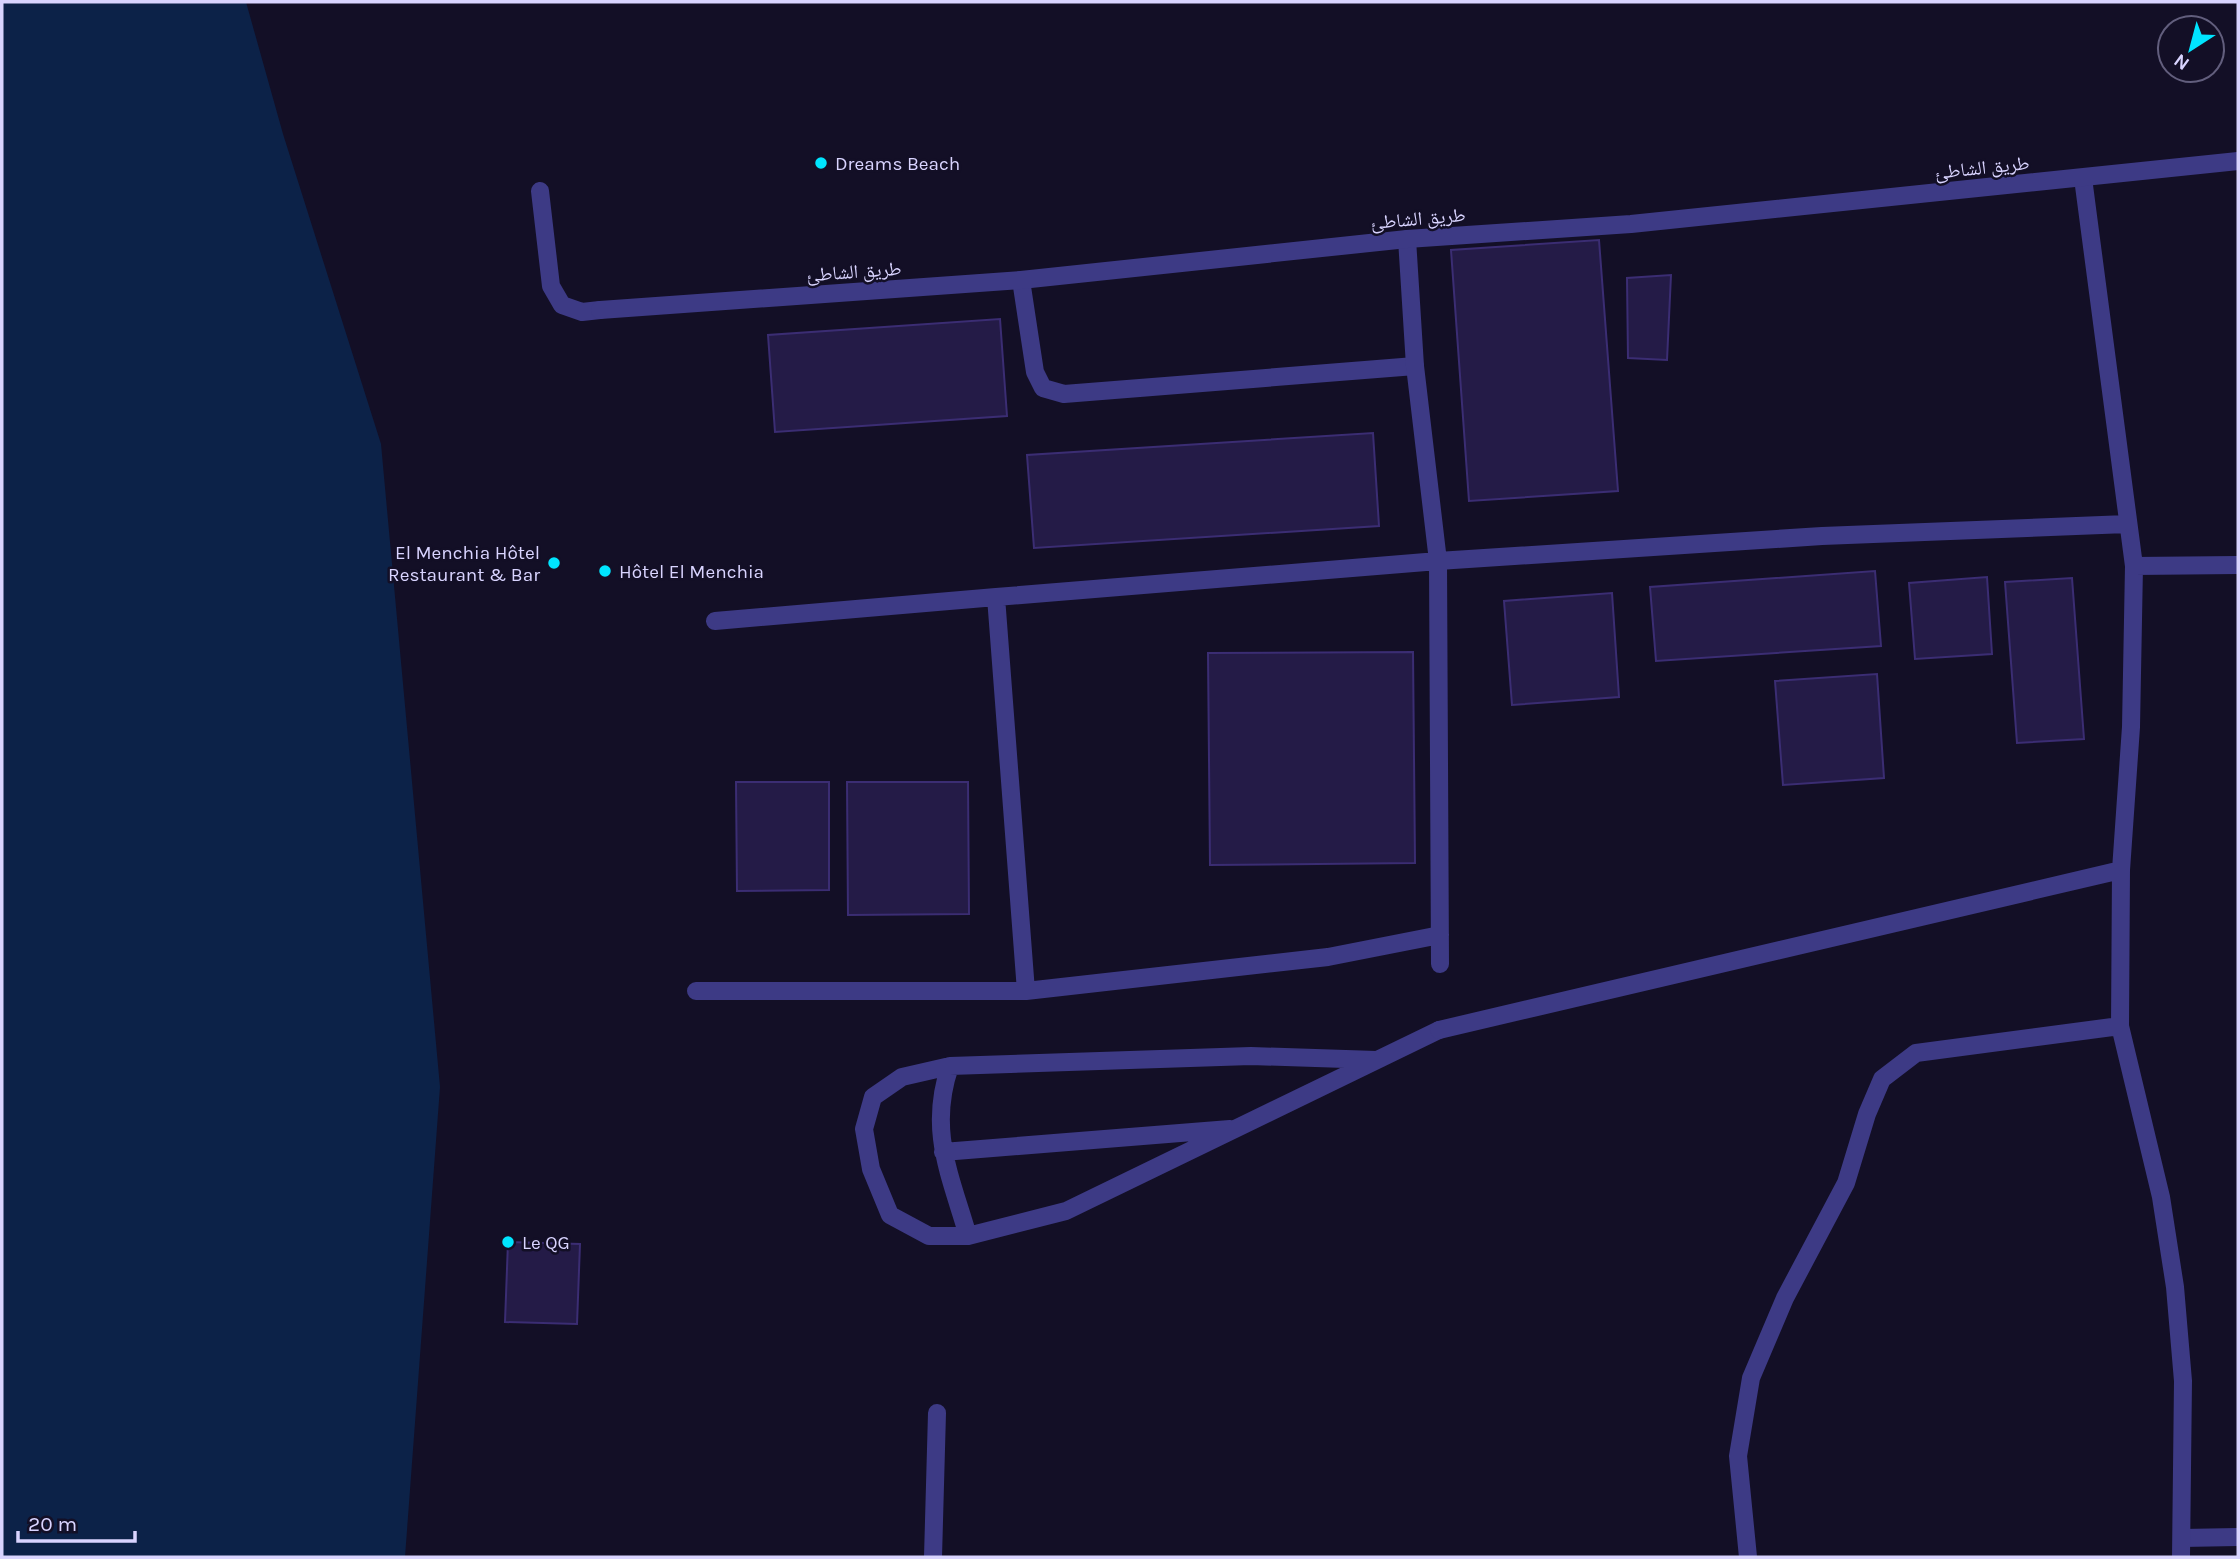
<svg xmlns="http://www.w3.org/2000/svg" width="2240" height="1559" font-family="Karla,'Noto Naskh Arabic',sans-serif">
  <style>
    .water { fill: #0c2248 }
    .building { fill: #241b47; stroke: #3b2d73; stroke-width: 2 }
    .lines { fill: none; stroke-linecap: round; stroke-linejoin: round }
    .service { stroke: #3d3a85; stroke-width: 18 }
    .minor { stroke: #3d3a85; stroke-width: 18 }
    .tertiary { stroke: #3d3a85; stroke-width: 18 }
    .poi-dot { fill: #00e5ff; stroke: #130f26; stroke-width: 2.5 }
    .labels { text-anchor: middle; stroke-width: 5; stroke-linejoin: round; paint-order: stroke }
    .poi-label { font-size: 19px; fill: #d9d4ff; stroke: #130f26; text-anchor: start }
    .street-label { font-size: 19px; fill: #d9d4ff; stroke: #130f26 }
  </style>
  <rect width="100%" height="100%" fill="#130f26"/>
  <path class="water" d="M2,2H246L283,134L381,444L440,1087L405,1557H2Z"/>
  <path class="building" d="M1599,240L1618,491L1469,501L1451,250Z
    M1671,275L1667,360L1628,358L1627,278Z
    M1000,319L1007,416L775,432L768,335Z
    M1373,433L1379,526L1034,548L1027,455Z
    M1875,571L1881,646L1656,661L1650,587Z
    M1987,577L1992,654L1915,659L1909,583Z
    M2072,578L2084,739L2017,743L2005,582Z
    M1612,593L1619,697L1512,705L1504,601Z
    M1413,652L1415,863L1210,865L1208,653Z
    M1877,674L1884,778L1783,785L1775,681Z
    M736,782H829V890L737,891Z
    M847,782H968L969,914L848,915Z
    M508,1242L580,1244L577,1324L505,1322Z"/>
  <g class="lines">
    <path class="service" d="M540,191L551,286L562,305L582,312L600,310
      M1021,280L1035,372L1043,388L1064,394L1415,366
      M950,1066L902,1077L873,1097L864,1129L871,1169L890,1215L929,1236H968L1066,1211L1439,1030
      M943,1152L1230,1129
      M968,1236C950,1174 928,1130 950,1066L1251,1056L1376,1060
      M2182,1538L2238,1537"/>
    <path class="minor" d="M2083,178L2134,566L2131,727L2121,870L2120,1026L2161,1197L2175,1287L2183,1381L2181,1557
      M1407,239L1415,366L1438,561L1440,964
      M2134,566L2238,565
      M715,621L996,597
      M696,991H1026L1328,957L1440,935
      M1026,991L996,597L1438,561L1822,536L2127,524
      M1439,1030L2121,870
      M933,1557L937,1413
      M1748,1557L1738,1456L1751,1378L1785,1298L1846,1183L1867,1114L1882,1079L1916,1053L2120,1026"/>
    <path class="tertiary" d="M600,310L1021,280L1407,239L1631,224L2238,161"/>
  </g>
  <g class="poi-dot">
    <circle cx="821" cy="163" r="7"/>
    <circle cx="554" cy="563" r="7"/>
    <circle cx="605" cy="571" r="7"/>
    <circle cx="508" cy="1242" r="7"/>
  </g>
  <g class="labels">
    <g class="poi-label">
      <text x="835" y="170">Dreams Beach</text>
      <text x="540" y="559" text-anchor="end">El Menchia Hôtel<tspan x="540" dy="22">Restaurant &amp; Bar</tspan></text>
      <text x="619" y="578">Hôtel El Menchia</text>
      <text x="522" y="1249">Le QG</text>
    </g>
    <g class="street-label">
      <text transform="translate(1982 167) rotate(-6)" y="7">طريق الشاطئ</text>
      <text transform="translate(1418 218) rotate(-5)" y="7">طريق الشاطئ</text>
      <text transform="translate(854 271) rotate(-4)" y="7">طريق الشاطئ</text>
    </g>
  </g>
  <rect width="2240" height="1559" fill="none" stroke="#d9d4ff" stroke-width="7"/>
  <g transform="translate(2191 49) rotate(216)"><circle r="33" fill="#130f26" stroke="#625e7d" stroke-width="2"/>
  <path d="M0-5L12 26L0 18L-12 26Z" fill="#00e5ff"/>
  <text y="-10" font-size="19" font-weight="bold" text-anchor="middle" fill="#d9d4ff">N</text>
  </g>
  <path d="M18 1531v10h117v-10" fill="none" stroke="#d9d4ff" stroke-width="3.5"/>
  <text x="28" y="1531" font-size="21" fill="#d9d4ff" stroke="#130f26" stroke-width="5" paint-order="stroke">20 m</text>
</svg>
